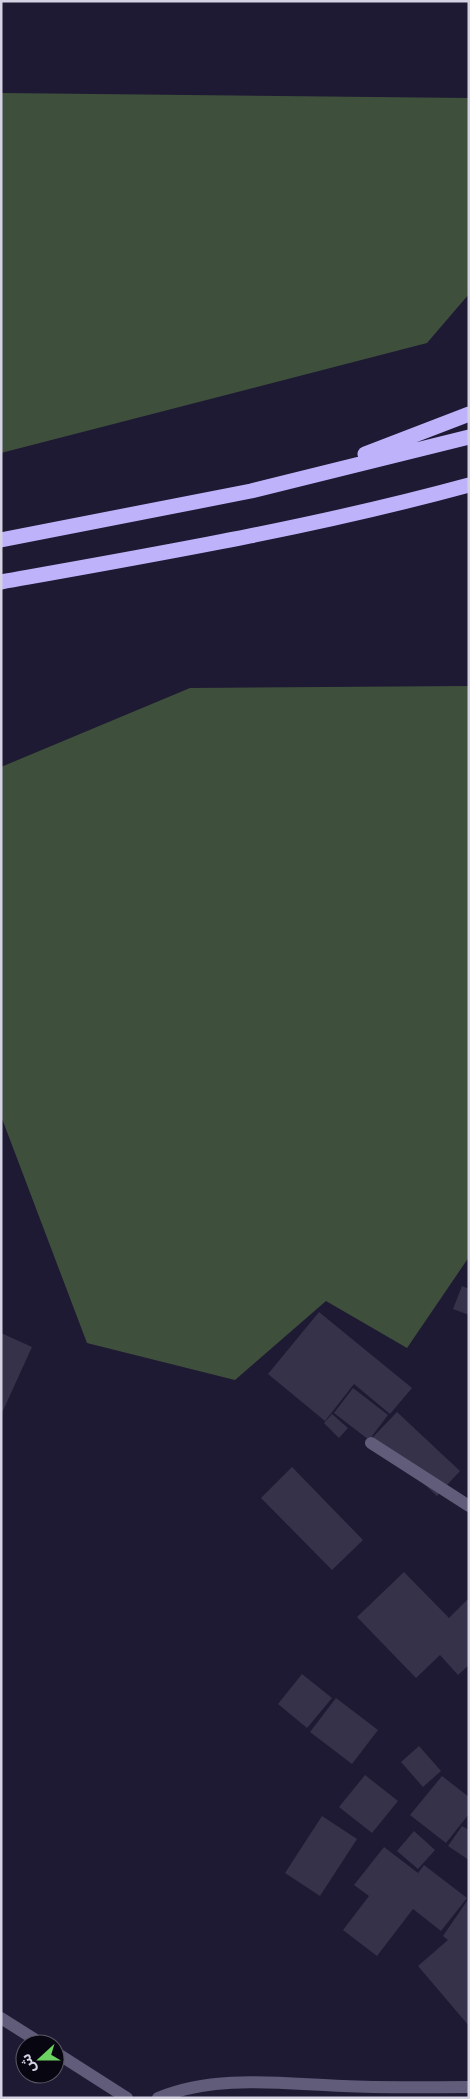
<svg xmlns="http://www.w3.org/2000/svg" width="470" height="2099" font-family="Barlow,'Noto Sans Arabic',sans-serif">
  <style>
    .forest { fill: #3e503c }
    .building { fill: #363249 }
    .lines { fill: none; stroke-linecap: round; stroke-linejoin: round }
    .minor { stroke: #605c79; stroke-width: 12 }
    .highway { stroke: #beb3fa; stroke-width: 15 }
  </style>
  <rect width="100%" height="100%" fill="#1f1a33"/>
  <path class="forest" d="M1,93L469,98V294L427,343L1,453Z
    M469,686V1257L407,1348L326,1301L235,1380L87,1343L1,1116V767L190,688Z"/>
  <path class="building" d="M462,1286L469,1289V1315L453,1309Z
    M319,1312L412,1388L390,1414L354,1384L325,1421L268,1374Z
    M1,1333L32,1347L1,1415Z
    M353,1388L388,1415L369,1440L334,1413Z
    M397,1412L460,1471L437,1496L373,1437Z
    M332,1414L348,1428L339,1438L324,1423Z
    M292,1467L363,1540L332,1570L261,1498Z
    M404,1572L449,1618L469,1598V1665L458,1675L440,1655L416,1678L357,1617Z
    M302,1674L332,1698L307,1728L278,1704Z
    M336,1698L378,1730L352,1764L310,1732Z
    M419,1746L441,1771L423,1787L401,1762Z
    M365,1775L398,1801L372,1833L339,1807Z
    M442,1776L469,1797V1814L446,1843L410,1815Z
    M322,1816L357,1839L320,1896L285,1873Z
    M462,1826L469,1830V1860L448,1846Z
    M414,1831L435,1850L418,1869L397,1851Z
    M384,1847L418,1873L424,1865L467,1898L441,1931L413,1909L377,1956L343,1930L369,1896L354,1885Z
    M469,1898V2026L418,1966L448,1940L443,1936Z"/>
  <g class="lines">
    <path class="minor" d="M371,1443L469,1506
      M1,2018L42,2044
      M55,2052L127,2098
      M158,2098C216,2074 282,2084 343,2086C385,2088 427,2087 469,2087"/>
    <path class="highway" d="M365,454L469,414
      M1,540L251,491L469,437
      M1,582C158,554 315,527 469,485"/>
  </g>
  <rect width="470" height="2099" fill="none" stroke="#d4d2e3" stroke-width="5"/>
  <g transform="translate(40 2059) rotate(249)"><circle r="24" fill="#080711" stroke="#5a5865"/>
  <path d="M0-4L9 19L0 12L-9 19Z" fill="#6cd362"/>
  <text y="-8" font-size="14" font-weight="bold" text-anchor="middle" fill="#d4d2e3">ش</text>
  </g>
</svg>
